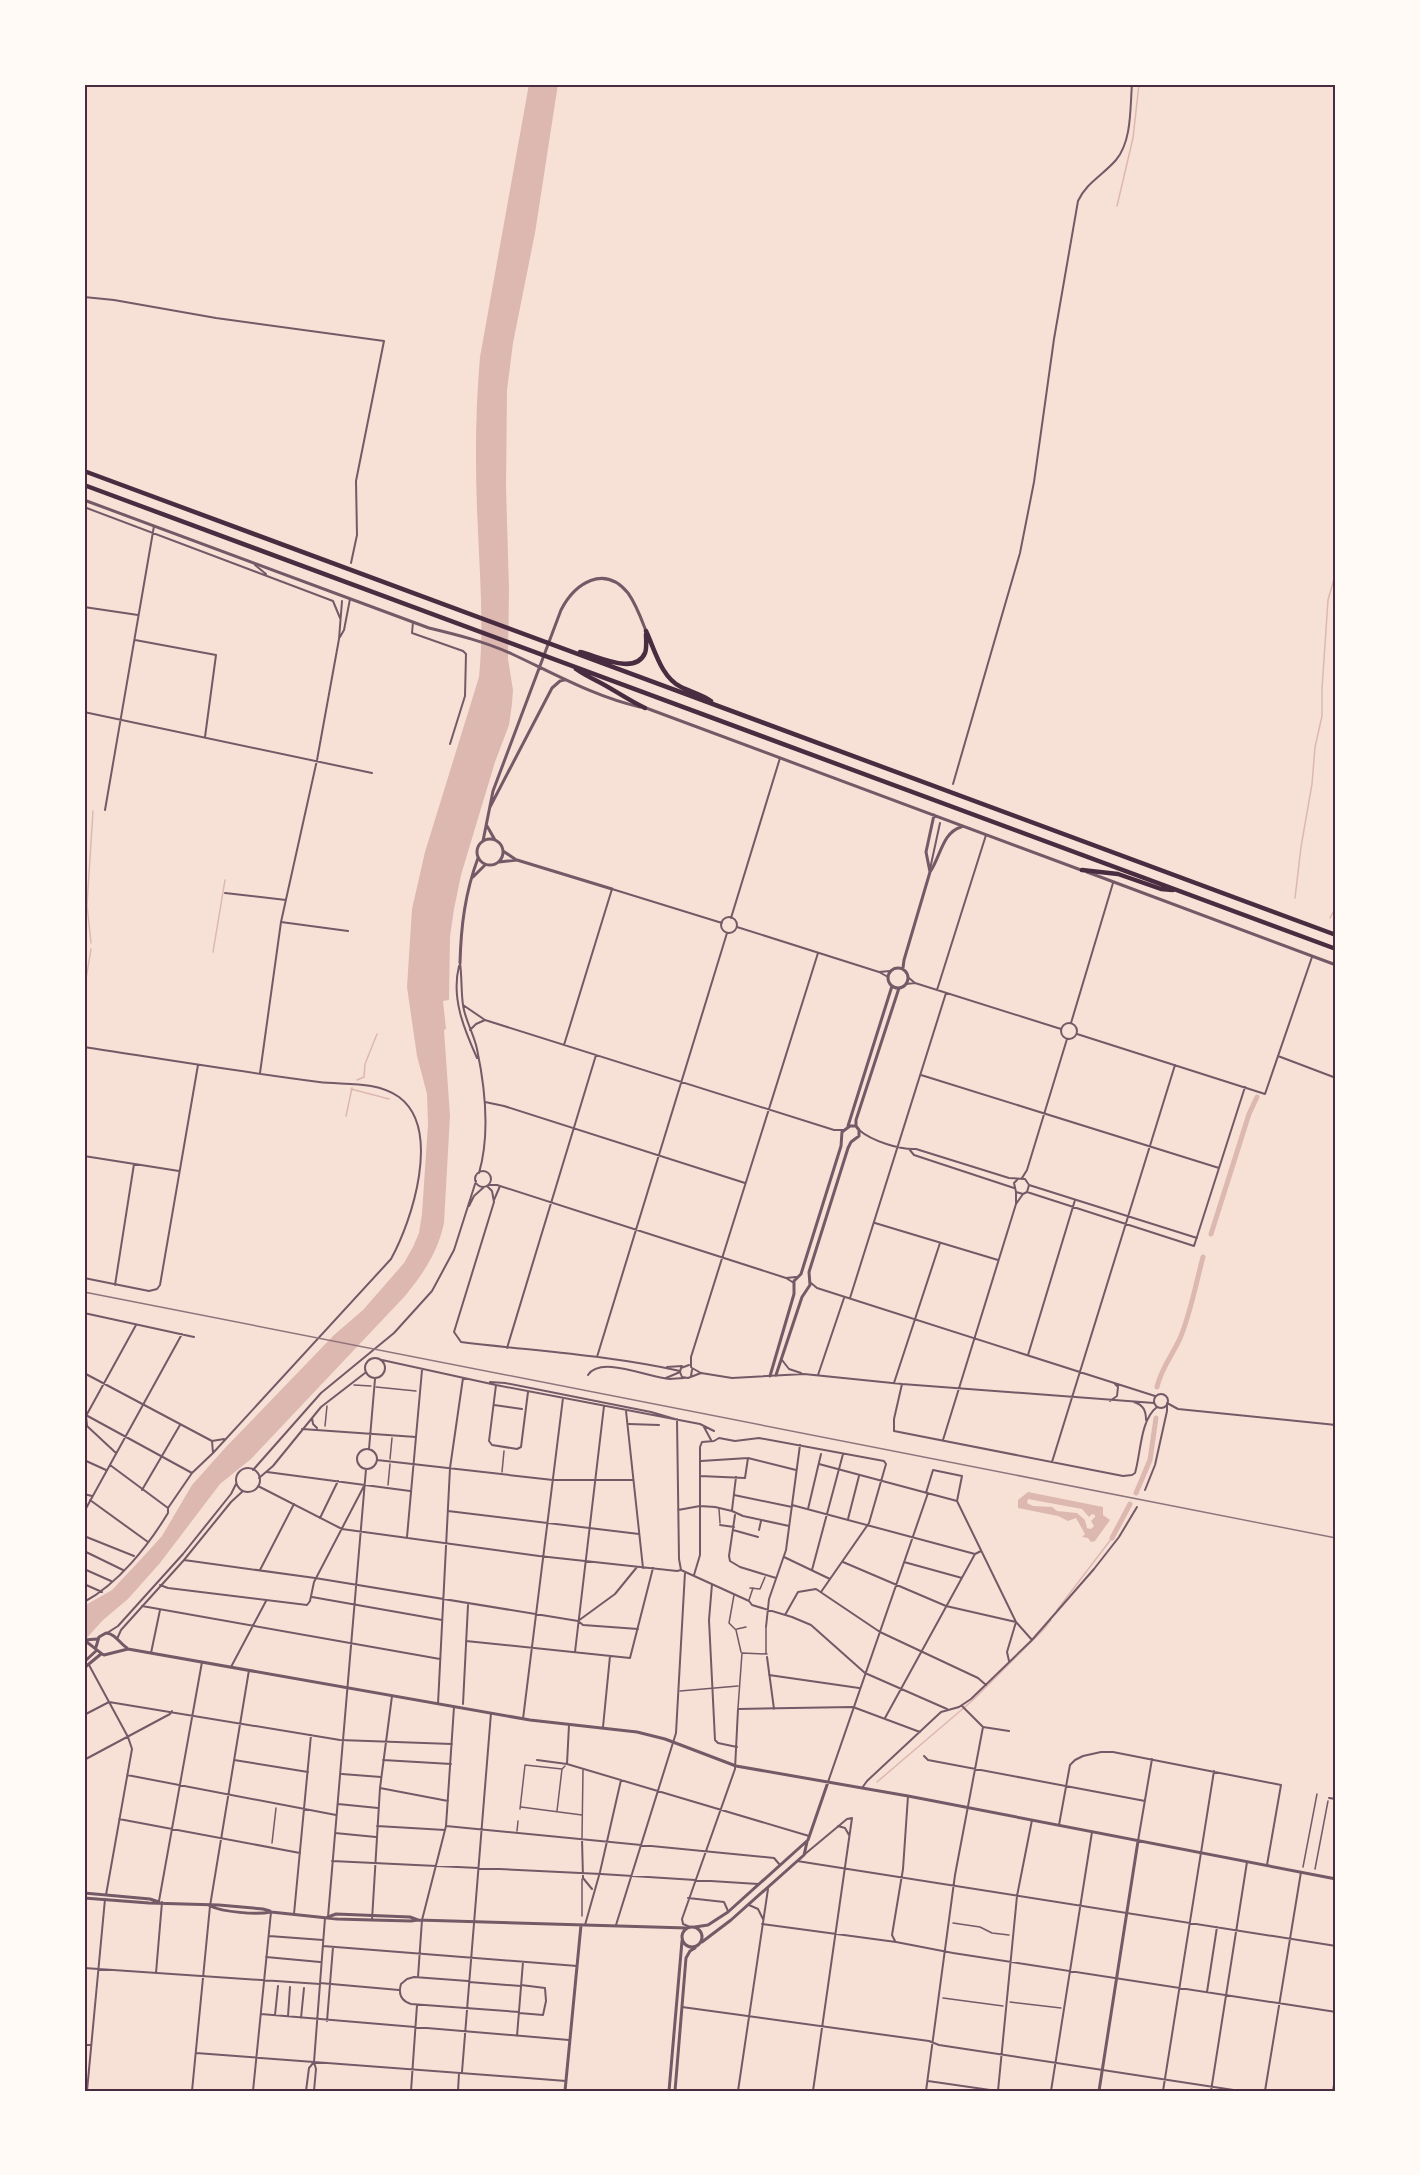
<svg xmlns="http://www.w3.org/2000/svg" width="1420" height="2175" font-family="'Sofia Sans Condensed',sans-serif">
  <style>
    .water { fill: #dcb8b0; fill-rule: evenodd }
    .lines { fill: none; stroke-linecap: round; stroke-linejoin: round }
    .stream { stroke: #dcb8b0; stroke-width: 1.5 }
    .canal { stroke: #dcb8b0; stroke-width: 5 }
    .service { stroke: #755966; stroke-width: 1.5 }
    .pedestrian { stroke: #755966; stroke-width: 1.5 }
    .minor { stroke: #755966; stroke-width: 2 }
    .tertiary { stroke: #755966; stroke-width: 3 }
    .motorway { stroke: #4a2c40; stroke-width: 4.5 }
    .rail { stroke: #8f747c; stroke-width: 1.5 }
    .neatline { fill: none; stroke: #4a2c40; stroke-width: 2 }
  </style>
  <rect width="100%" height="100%" fill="#f7e1d7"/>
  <path class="water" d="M529,84H558L535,233L513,343L507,390L506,487L509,589L508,659L513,690L512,704L509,725L495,762L461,875L454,909L450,937L449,1000L443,1001L446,1029L444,1030L450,1116L444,1223C438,1252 423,1274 405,1296L251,1459L220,1484L160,1563L128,1599L103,1620L84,1641V1606L112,1590L142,1558L162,1536L192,1485L226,1447L334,1335L363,1310L404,1263L413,1247L419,1233L422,1214L428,1124L427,1094L417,1056L407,987L412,909L425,852L479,677C484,627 480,580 478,531C475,473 475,414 480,357Z
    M1028,1492L1103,1507V1515L1110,1520L1095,1541L1091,1542L1088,1538L1082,1537L1085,1534L1076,1518L1068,1521L1058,1516L1018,1508V1500ZM1028,1499L1082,1509L1089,1517L1092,1514L1095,1515V1517L1091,1521L1094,1526L1091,1529L1087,1528L1085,1520L1077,1513L1057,1511L1052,1507L1033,1506L1027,1503Z"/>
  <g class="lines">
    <path class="stream" d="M1117,206L1133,138L1139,84
      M1295,898L1301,847L1312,784L1315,747L1322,716V689L1328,600L1336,572
      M1330,918L1336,907
      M91,943L87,905L93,811
      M213,952L225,880
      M86,979L91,949
      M84,988L85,983
      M357,1080L364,1077L365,1064L377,1034
      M351,1089L389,1099
      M346,1116L352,1088
      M1057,1610L1112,1538
      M877,1782L973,1700L1043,1630L1051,1620"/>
    <path class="canal" d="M1211,1234L1249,1114L1257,1097
      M1157,1387C1161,1368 1174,1353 1181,1336C1191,1311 1196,1283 1203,1257
      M1136,1493L1150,1460L1156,1418
      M1112,1538L1130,1504"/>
    <path class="service" d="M750,1588L760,1589L765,1577"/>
    <path class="pedestrian" d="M354,1385L371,1386
      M376,1387L416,1391
      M325,1426L327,1406
      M390,1459L392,1438
      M502,1472L504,1451
      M388,1485L390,1464
      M719,1509L720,1523
      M734,1595L729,1623L736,1630L741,1652
      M749,1600L753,1588
      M766,1628V1653
      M737,1629L746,1627
      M680,1691L738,1686
      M738,1708L742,1653L767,1654
      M521,1807L582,1815
      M520,1809L525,1765L562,1769
      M557,1811L562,1769L565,1766
      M517,1831L518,1821
      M582,1838L583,1770
      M272,1843L276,1808
      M1303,1867L1317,1794
      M1315,1869L1328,1801
      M582,1916V1879
      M953,1923L980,1927L992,1933L1009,1935
      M943,1998L1003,2006
      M1010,2002L1061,2008"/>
    <path class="minor" d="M84,297L114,300L216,318L384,341L356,481L357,535L351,563
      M84,507L333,601L340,618
      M255,565L266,574
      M84,607L138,615
      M413,622L412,633L463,651L466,654L465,696L450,744
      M340,637L344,630L350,599
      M135,640L216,655L205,737
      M84,712L372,773
      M953,784L1020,553L1034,482L1054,339L1078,201C1086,183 1103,175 1116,160C1132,141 1130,108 1132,84
      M105,810L154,526
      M930,869L940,823
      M225,893L286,900
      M721 925a8 8 0 1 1 16 0a8 8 0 1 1-16 0Z
      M731,918L780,758
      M281,922L348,931
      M737,927L879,972L888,977
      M460,963C462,977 461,991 463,1005C465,1020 474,1034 477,1049C485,1087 490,1135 479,1173
      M459,966C451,998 464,1029 477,1058
      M879,972L890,971
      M909,978L915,983L1061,1029
      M906,984L915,983
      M937,990L986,835
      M463,1005L485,1020L834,1130H843
      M1061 1031a8 8 0 1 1 16 0a8 8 0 1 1-16 0Z
      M1071,1023L1113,883
      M470,1030L476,1024L485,1020
      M1077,1034L1265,1094L1312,957
      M564,1045L612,889L722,923
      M84,1047C162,1059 241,1072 319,1082C346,1085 376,1081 399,1097C442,1129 412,1221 391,1259L213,1453L192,1473L168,1508V1513C148,1546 118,1584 84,1602
      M1278,1056L1336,1078
      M260,1073L281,922L317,760L339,639L342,601
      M921,1075L1219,1168
      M485,1102L504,1106L745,1183
      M859,1130C872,1141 900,1150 916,1149L1009,1178L1025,1179L1029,1185L1027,1192L1023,1194L1016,1192L1014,1183L1017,1180
      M909,1149L914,1155L1014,1188
      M84,1156L179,1171
      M475 1179a8 8 0 1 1 16 0a8 8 0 1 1-16 0Z
      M1022,1178L1027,1170L1067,1039
      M489,1185H497L786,1278L794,1283
      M1029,1185L1197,1238
      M487,1186L492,1191L494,1202L454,1332L461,1342C534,1351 608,1355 680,1371
      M1027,1192L1194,1246L1245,1087
      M494,1200L500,1186
      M1016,1204L1023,1194
      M469,1206L474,1196L484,1187
      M875,1223L998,1260
      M84,1278L149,1291L157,1289L160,1285L198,1065
      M786,1278L796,1277
      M811,1283L817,1288L1155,1396
      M115,1285L134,1164
      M850,1298L946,993
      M84,1313L194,1337
      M507,1348L596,1055
      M1028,1355L1075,1200
      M597,1357L727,933
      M365 1368a10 10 0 1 1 20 0a10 10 0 1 1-20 0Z
      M382,1360L496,1385L700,1424L714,1431
      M782,1360L789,1369L801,1373
      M689,1365L681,1368L680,1372L682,1377L688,1378L701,1373
      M667,1367L682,1366
      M691,1367V1357L818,953
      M692,1368L701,1373L732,1378L804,1374L902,1384L1154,1403
      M84,1373L212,1441L224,1439
      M588,1375C601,1355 649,1378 670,1379C674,1379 679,1378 684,1378
      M818,1375L844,1298
      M691,1376L692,1370
      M666,1378L680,1372
      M490,1382L505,1383L651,1412L675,1419
      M894,1383L940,1243
      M902,1384L894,1419V1431L1123,1476L1132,1475L1135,1473C1141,1453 1140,1420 1157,1407
      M496,1385L489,1441L492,1445L517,1449L521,1447L528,1392
      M1154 1401a7 7 0 1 1 14 0a7 7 0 1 1-14 0Z
      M1110,1401L1117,1396L1118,1387L1115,1384
      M1134,1402C1143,1405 1146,1410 1146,1420
      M1167,1403L1178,1409L1336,1425
      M494,1405L522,1409
      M626,1411L643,1568
      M84,1414L192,1473
      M312,1418L313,1424L317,1428
      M677,1419L679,1559L681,1570L749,1601L752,1605L792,1617L811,1625L865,1673L947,1709
      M629,1424L659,1425
      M704,1427L711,1440
      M302,1429L416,1437
      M943,1440L1016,1204V1192
      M212,1441L213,1453
      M369,1449L375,1379
      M357 1459a10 10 0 1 1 20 0a10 10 0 1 1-20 0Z
      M116,1453L87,1426L86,1416L136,1325
      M84,1460L106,1470
      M377,1460L553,1480H633
      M701,1461L748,1458L796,1470
      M1052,1462L1175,1065
      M819,1464L957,1501
      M110,1465L168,1508
      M236 1480a12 12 0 1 1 24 0a12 12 0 1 1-24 0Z
      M253,1470L321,1393L394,1333L432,1291L454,1250L476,1181
      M267,1472L410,1491
      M700,1476L745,1478L748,1458
      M259,1478L273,1466L321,1407L365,1373
      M258,1486L342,1529L539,1556L677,1571L681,1570
      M142,1490L180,1425
      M1145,1490L1155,1465L1167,1411V1404
      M926,1493L933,1470L962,1476L957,1501L1016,1622L1032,1640
      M84,1494L92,1496
      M734,1495L792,1507
      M90,1500L148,1542
      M792,1505L975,1554
      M808,1509L821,1454
      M678,1510L700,1506L715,1507L732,1511L743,1516L789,1526
      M732,1510L736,1477
      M448,1511L639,1534
      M84,1512L182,1334
      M735,1515L729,1556L730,1561L740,1567L776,1578
      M320,1518L338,1481
      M848,1519L859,1476
      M720,1525L734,1527
      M733,1530L758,1537
      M759,1530L761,1521
      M84,1536L134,1556
      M407,1537L422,1370
      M84,1551L123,1570
      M784,1557L830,1579
      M184,1560L315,1578L578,1621L583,1625L638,1629
      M843,1562L946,1606L1016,1622L1007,1652L1009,1661
      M904,1562L962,1578
      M84,1569L111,1581
      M260,1570L294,1504
      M812,1570L843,1454
      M694,1575L700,1555V1447L702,1442L714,1441L719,1438L735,1441L759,1438L884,1461L886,1464L869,1523L821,1592
      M84,1584L102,1592
      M712,1584L709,1620L715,1740L718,1743L737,1747
      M160,1585L168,1588L307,1605L310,1601L314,1582L364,1486
      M312,1597L442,1620
      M142,1606L440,1659
      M785,1615L798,1592L816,1589L880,1632L978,1678L986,1685
      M578,1621L615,1594L637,1567
      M766,1627L769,1599L786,1550L800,1445
      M107,1633L118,1626L183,1554L231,1494L236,1484
      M117,1639L121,1630L184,1560L231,1502L243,1491
      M466,1641L630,1658L653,1568
      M575,1652L604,1406
      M151,1653L160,1610
      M767,1657L774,1709
      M89,1665L128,1737L132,1749L106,1895
      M231,1667L266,1601
      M769,1675L859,1688
      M109,1702L340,1740L452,1744
      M438,1704L450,1468L463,1378
      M463,1704L468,1605
      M962,1706L983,1727L1009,1731
      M84,1715L109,1702
      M885,1718L975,1554L981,1551
      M523,1719L563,1398
      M603,1727L610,1656
      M924,1756L928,1760L1145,1801
      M84,1760L170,1714L172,1711
      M234,1760L308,1772
      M383,1760L451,1764
      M537,1760L567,1764L809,1836
      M567,1764L569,1725
      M342,1774L381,1777
      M127,1775L336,1815
      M828,1782L928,1493
      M380,1788L448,1801
      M862,1788L867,1781L941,1712L959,1707L971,1699L1032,1640L1094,1569L1119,1537L1137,1507
      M1329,1798L1336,1799
      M338,1804L378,1808
      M119,1819L300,1853
      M1059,1825L1070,1765L1075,1760L1083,1756L1101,1752H1113L1281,1785L1267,1865
      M377,1826L445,1830
      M446,1826L774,1858L780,1865
      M838,1826L845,1828L849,1835
      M335,1833L376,1837
      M582,1839L583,1878L592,1889
      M1138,1841L1152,1759
      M805,1854L847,1819L852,1818L813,2091
      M332,1861L601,1874L758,1884
      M797,1861L1336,1946
      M688,1898L724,1902L728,1911
      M159,1901L202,1662
      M749,1905L758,1909L763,1919
      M294,1914L311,1735
      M328,1917L366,1469
      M372,1920L380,1788L392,1696
      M762,1924L896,1942L953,1953L1336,2012
      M585,1925L600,1872L621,1780
      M616,1925L676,1733L685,1572
      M690,1927L683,1924L682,1919L735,1769L738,1709L853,1707L920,1732
      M269,1936L323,1940
      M895,1941L892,1935L903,1869L908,1796
      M323,1946L577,1966
      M266,1957L320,1962
      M84,1968L320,1984
      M156,1973L162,1902
      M418,1977L422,1920L446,1826L454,1707
      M468,1981L414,1977L407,1979L401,1984C398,1994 401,2001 411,2004L519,2012
      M469,1982L521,1986
      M320,1983L399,1990
      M1207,1992L1217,1927
      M682,2007L929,2041L939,2045L1240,2091
      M519,2013L543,2015L546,2001L545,1988L521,1985
      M261,2014L569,2040
      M275,2015L278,1986
      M288,2016L290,1987
      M301,2018L304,1988
      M327,2021L333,1947
      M517,2036L523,1962
      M84,2045H91
      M196,2053L566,2081
      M462,2072L491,1713
      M928,2081L997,2091
      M87,2091L105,1899
      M192,2091L210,1906L249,1670
      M253,2091L271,1912
      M306,2091L309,2068L314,2062
      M314,2091L316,2069L314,2062L325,1918
      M411,2091L417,2005
      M458,2091L459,2073
      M738,2091L768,1889
      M926,2091L955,1875L983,1727
      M998,2091L1017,1896L1032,1820
      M1051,2091L1092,1832
      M1163,2091L1214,1771
      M1211,2091L1247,1862
      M1265,2091L1301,1872
      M1333,2091L1336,2072"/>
    <path class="tertiary" d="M84,500L429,628C458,635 486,642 512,654C553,673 595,697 640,707
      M646,708L1081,870
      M490,807L552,688L560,681L564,680
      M487,826L495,840
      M477 852a13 13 0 1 1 26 0a13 13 0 1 1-26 0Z
      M483,841L493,791L561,610C575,583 604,564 628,593C636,604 641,618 646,631
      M503,851L515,859
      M499,862L517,860L612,889
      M930,872L926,852L934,815
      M1087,872L1336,965
      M473,877L485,865
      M460,963C461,926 465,893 478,858
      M888 978a10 10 0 1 1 20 0a10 10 0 1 1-20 0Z
      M903,968L904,960L930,872C941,856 942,833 961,827
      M848,1126L892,986
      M856,1126V1120L899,988
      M776,1375L802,1297L810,1285L809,1272L848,1148L851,1142L859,1136V1130L856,1126H850L842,1132L841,1146L801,1274
      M770,1376L794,1294V1281L801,1274
      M84,1640C90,1644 100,1653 104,1655L128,1649L530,1720L637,1732L665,1739L736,1766L908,1796L1336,1879
      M84,1640L97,1639
      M96,1647L99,1637L106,1633C116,1634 119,1643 127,1648
      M84,1662L97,1650
      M84,1668L101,1654
      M84,1893L150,1899L159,1902
      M84,1898L149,1903L219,1905L263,1909L270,1911
      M210,1906C223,1912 256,1915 271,1912L337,1919L372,1920L411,1921L418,1920L687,1928
      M328,1917L336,1914L410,1917L418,1920
      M682 1937a10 10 0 1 1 20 0a10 10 0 1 1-20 0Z
      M695,1927L708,1925L728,1912L808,1840L828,1782
      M702,1942L731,1920L804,1855L807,1842
      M565,2091L581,1925
      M669,2091L682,1941
      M675,2091L686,1958L690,1951L695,1948
      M1099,2091L1138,1841"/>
    <path class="motorway" d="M84,471L1336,935
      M84,485L1336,949
      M646,631C655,650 661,677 681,687C691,692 701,694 711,701
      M580,652C598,656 635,676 645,653C647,648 646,639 646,634
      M576,669C583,674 589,677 597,681C613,689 628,700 645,708
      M1082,870L1118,874L1161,889L1173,890"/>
    <path class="rail" d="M84,1292L1336,1538"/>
  </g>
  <rect width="1420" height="2175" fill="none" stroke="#fffaf5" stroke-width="171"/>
  <rect x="86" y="86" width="1248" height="2004" class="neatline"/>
</svg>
